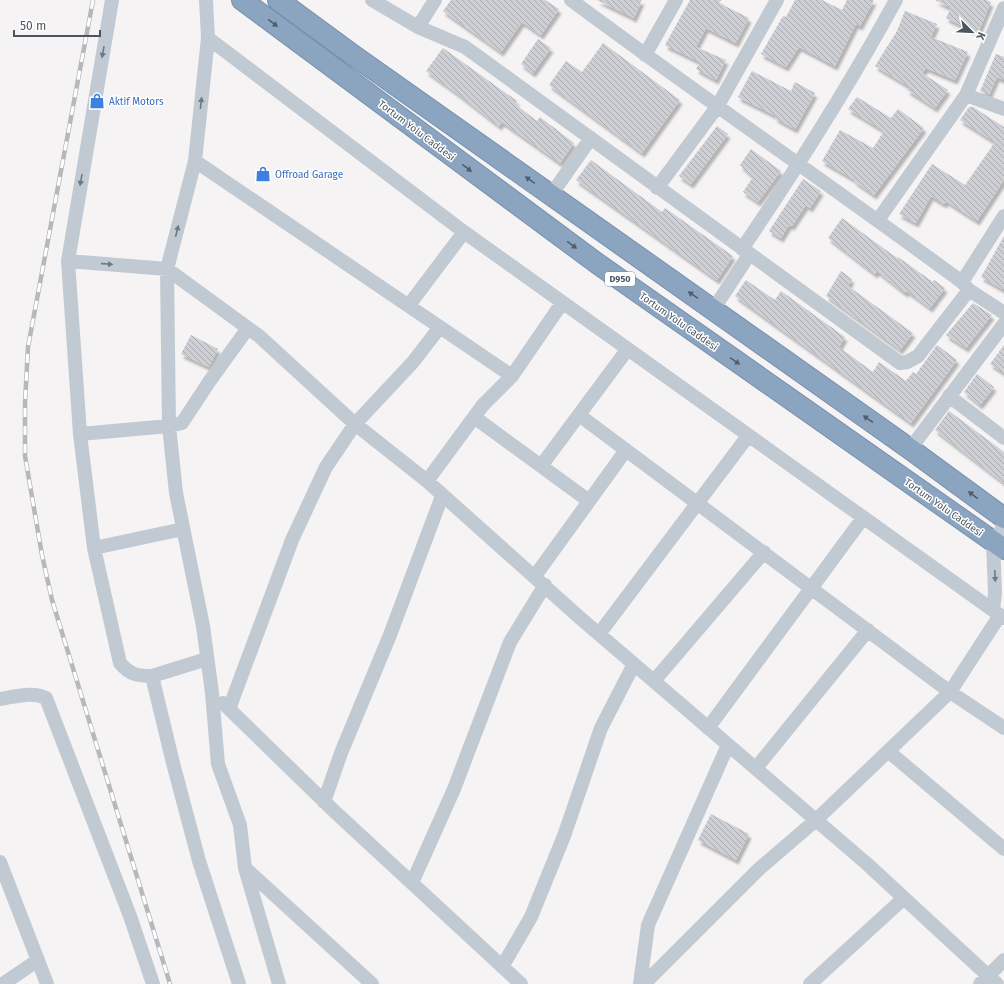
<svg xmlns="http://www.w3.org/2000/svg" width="1004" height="984" font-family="'Fira Sans',sans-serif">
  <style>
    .building { fill: url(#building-back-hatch); filter: url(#shadow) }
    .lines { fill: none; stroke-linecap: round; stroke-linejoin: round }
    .highway-casing { stroke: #7690ad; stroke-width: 22 }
    .minor { stroke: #c1cad2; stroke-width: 14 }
    .highway { stroke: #8ba5c1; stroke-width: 20 }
    .rail-casing { stroke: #b5b8bd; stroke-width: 4.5 }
    .rail { stroke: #fff; stroke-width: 3; stroke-dasharray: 9; stroke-linecap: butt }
    .oneway { fill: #505e6b }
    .oneway2 { fill: #6e7983 }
    .labels { text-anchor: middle; stroke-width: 3; stroke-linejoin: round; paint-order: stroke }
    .shield { fill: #fff; stroke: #808990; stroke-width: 1 }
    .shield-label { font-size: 9px; font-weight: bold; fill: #4a5661 }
    .shop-label { font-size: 10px; fill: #366cbe; stroke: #fff; text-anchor: start }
    .street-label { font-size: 10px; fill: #4a5661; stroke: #fff }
  </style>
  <defs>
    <pattern id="building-back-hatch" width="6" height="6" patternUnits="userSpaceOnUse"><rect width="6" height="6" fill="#cdcfd5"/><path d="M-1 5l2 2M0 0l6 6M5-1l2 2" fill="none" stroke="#a8abb0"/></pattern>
    <filter id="shadow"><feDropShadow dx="2.5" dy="4.5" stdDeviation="1" flood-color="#0004"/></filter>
  </defs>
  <rect width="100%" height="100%" fill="#f5f3f3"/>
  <path class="building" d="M451,0H545L559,9L541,35L522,22L501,52L443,11Z
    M597,0H642L634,18Z
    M690,0H721L719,3L749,18L736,43L706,28L696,47L726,60L716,80L696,69L700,62L665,45Z
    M795,0H822L842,10L847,0H874L860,26L856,24L835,66L799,47L786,67L761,54L783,16L786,17Z
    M935,0H986L991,2L978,33L946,18L951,8Z
    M905,11L937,24L931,37L968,52L955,80L926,68L922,73L948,90L935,108L907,90L910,87L875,66L897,31Z
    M538,39L551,48L533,73L521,64Z
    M603,43L680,100L642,153L549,85L566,61L582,72Z
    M443,48L517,101L515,104L537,121L540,117L574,143L560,163L502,122L499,126L458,94L426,71Z
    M996,54L1004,57V80L997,77L989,95L980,91Z
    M752,71L791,91L795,82L815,93L795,129L775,118L776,116L738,97Z
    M857,97L891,118L898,109L924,128L874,195L854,181L855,180L822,161L840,130L873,148L884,131L848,109Z
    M969,107H973L1004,127V180L977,221L946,201L944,204L931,196L916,223L899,214L932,164L965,185L995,142L960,120Z
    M717,126L728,134L691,184L679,176Z
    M751,149L781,171L758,202L743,192L753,177L740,165Z
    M591,160L662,212L665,208L733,256L717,280L576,180Z
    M803,179L821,191L810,208L806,205L792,226L789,225L781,238L769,231Z
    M842,218L897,258L898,257L933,282L934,280L945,288L930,308L907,291L905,293L877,271L875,274L828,238Z
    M1004,236V290L981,277Z
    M841,271L852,279L848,286L913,333L900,350L826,296Z
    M746,280L775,300L781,291L845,337L839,347L873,372L879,362L906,381L913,372L916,374L937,345L957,360L911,423L735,296Z
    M973,303L992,315L966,348L946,335Z
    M191,335L218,349L209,367L181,354Z
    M1004,345V373L990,364Z
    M977,374L994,387L980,405L964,392Z
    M949,411L1004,452V483L935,430Z
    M711,814L749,834L736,860L698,840Z"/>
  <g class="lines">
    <g class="highway-casing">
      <path id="highway" d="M242,0L598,264L1004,549
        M278,0L353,55L910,449L1004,518"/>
    </g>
    <path class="minor" d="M112,0L68,261L80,434L94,548L120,663C130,675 138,676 152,676L173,763L199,861L239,984
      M206,0L208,38L195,161L167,269L169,426L176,493L203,626L212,693L218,764L240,825L245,868L279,984
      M372,0L418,27L465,47L900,363L907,362L918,356L969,290
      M571,0C700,96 833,187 962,282L969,290L1004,313
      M418,27L435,0
      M208,38L464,232L1004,618
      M645,55L676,0
      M966,95L1004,109
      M195,161L512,376
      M657,188L717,107L777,0
      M551,195L591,138
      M878,220L966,95L1004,8
      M742,249C797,168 849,86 896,0
      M68,261L167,269L259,336L355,424L427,481L579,617L866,863L997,984
      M962,282L1004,216
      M409,305L464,232
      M713,310L749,255
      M949,396L1004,438
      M579,415L950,692L1004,728
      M474,417L589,501
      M80,434L169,426L182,423L209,382L248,328
      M910,449L1004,324
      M541,466L627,350
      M427,481L483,405L512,376L562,303
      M94,548L183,529
      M535,576L626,450
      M993,610L995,593L993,542L1004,526
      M599,634L748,436
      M152,676L207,659
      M654,681L764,552
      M0,699C15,697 32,691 46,698L130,916L153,984
      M223,703L334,811L521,984
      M229,709L292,540L326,467L355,424L413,362L440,327
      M708,728L863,518
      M888,751L1004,849
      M756,768L868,630
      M324,802L341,753L390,635L442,496
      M0,862L47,984
      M245,868L372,984
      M412,883L454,789L510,642L545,585
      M502,967L531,917L564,836L601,728L634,664
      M3,984L38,960
      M640,984L648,925L728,745
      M644,984L759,869L816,820L950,692L1000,615
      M810,984L904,898
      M980,984L1004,960"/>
    <use href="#highway" class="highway"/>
    <g class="rail-casing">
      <path id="rail" d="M93,0L28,347L25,403V456L42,555L52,600L170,984"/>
    </g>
    <use href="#rail" class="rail"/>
  </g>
  <defs><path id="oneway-solid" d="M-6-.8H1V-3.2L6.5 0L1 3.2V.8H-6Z"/></defs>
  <g class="oneway">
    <use href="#oneway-solid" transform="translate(273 23) rotate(37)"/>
    <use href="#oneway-solid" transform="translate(467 168) rotate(37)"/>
    <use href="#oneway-solid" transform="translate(530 180) rotate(-145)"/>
    <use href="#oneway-solid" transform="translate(572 245) rotate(36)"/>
    <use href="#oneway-solid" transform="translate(693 295) rotate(-145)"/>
    <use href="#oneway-solid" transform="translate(735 361) rotate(35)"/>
    <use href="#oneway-solid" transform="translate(868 419) rotate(-145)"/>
    <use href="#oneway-solid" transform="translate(973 495) rotate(-143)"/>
  </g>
  <g class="oneway2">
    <use href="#oneway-solid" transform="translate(103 52) rotate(100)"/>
    <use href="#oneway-solid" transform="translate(201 103) rotate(-84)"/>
    <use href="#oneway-solid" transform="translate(81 180) rotate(100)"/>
    <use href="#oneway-solid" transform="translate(177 231) rotate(-76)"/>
    <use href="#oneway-solid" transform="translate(107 264) rotate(4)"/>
    <use href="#oneway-solid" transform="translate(995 576) rotate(87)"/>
  </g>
  <defs>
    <g id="shop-bare" transform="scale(1.2)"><path d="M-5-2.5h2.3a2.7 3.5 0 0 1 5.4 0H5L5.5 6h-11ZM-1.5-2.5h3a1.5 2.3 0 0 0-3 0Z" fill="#3f7fe0" stroke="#fff" stroke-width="2.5" paint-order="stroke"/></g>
  </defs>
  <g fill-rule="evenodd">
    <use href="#shop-bare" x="97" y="101"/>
    <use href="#shop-bare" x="263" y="174"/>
  </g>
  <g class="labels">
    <rect class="shield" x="605" y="272" width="30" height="14" rx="3"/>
    <g class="shield-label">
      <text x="620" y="282">D950</text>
    </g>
    <g class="shop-label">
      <text x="109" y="105">Aktif Motors</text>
      <text x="275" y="178">Offroad Garage</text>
    </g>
    <g class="street-label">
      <text transform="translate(417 130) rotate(37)" y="4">Tortum Yolu Caddesi</text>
      <text transform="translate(679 321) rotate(35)" y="4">Tortum Yolu Caddesi</text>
      <text transform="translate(944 507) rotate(35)" y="4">Tortum Yolu Caddesi</text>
    </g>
  </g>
  <g transform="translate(972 32) rotate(114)" stroke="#ffffff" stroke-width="3" paint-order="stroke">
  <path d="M0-3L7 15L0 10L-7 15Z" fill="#4a5661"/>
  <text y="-6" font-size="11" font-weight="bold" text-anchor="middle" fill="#4a5661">K</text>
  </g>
  <path d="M14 30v6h86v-6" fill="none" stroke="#4a5661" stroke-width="2"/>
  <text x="20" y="30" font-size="12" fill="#4a5661" stroke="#ffffff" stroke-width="3" paint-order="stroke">50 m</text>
</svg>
